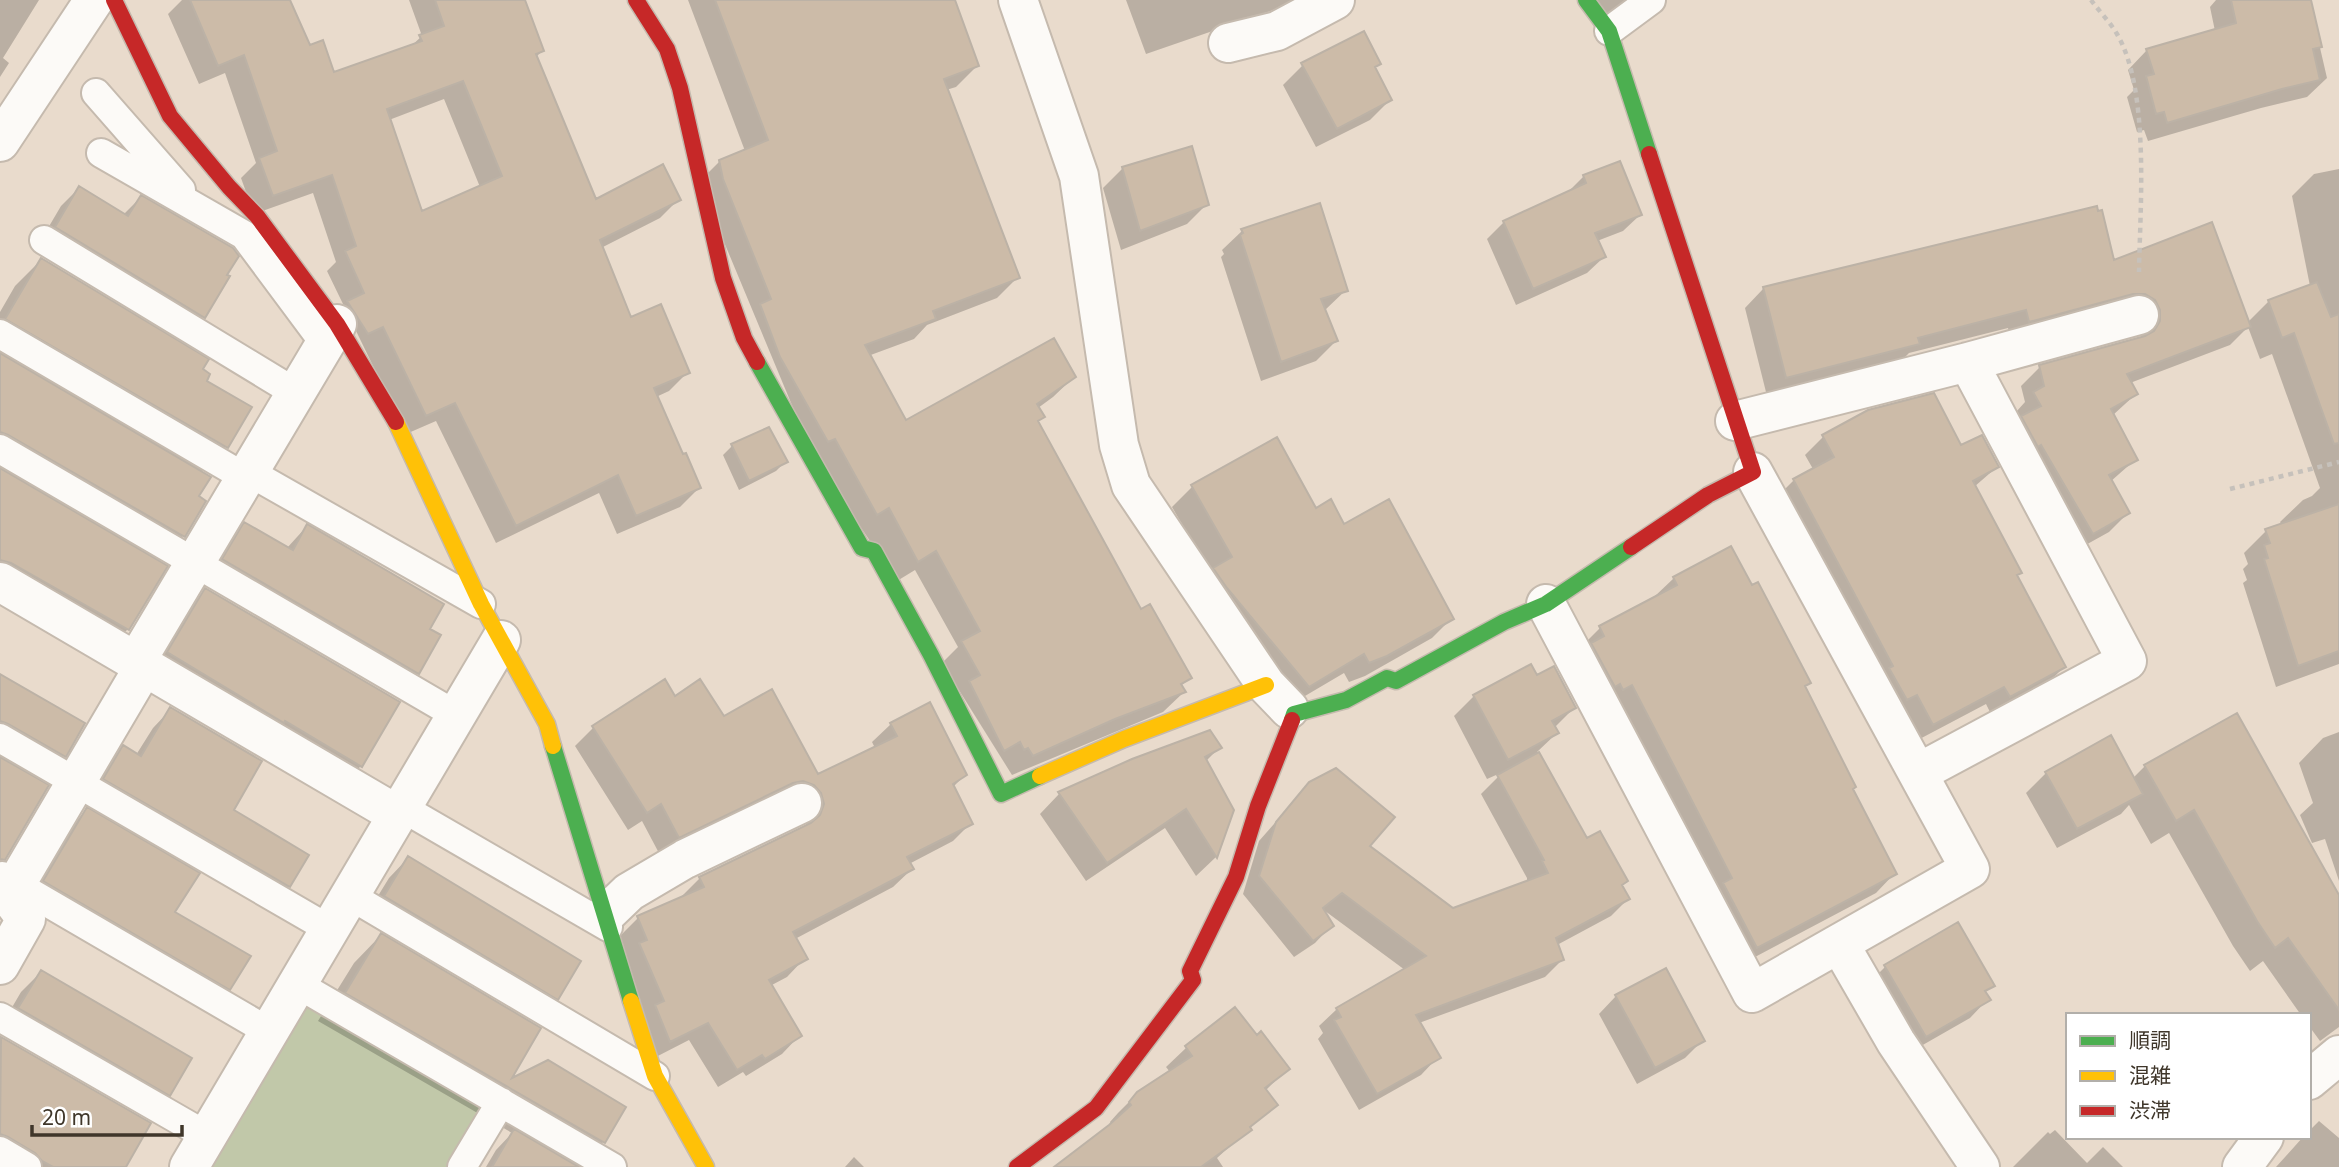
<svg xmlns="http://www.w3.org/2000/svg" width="2339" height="1167" font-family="'Noto Sans','Noto Sans JP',sans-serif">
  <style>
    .green { fill: #c1c8a9 }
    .shadow { fill: #0003; fill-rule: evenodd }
    .building { fill: #ccbba8; stroke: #bcb2a6; stroke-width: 2; fill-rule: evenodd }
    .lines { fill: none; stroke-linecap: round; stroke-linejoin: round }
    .lane-casing { stroke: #c5baae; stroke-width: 32 }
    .street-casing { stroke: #c5baae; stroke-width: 42 }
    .fast-casing { stroke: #c5baae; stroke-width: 19 }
    .slow-casing { stroke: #c5baae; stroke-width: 19 }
    .jam-casing { stroke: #c5baae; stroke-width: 19 }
    .path { stroke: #c6c1bb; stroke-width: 4.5; stroke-dasharray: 5 5; stroke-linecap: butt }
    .lane { stroke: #fcfaf7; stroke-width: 28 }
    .street { stroke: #fcfaf7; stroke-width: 38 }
    .fast { stroke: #4caf50; stroke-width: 16 }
    .slow { stroke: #ffc107; stroke-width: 16 }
    .jam { stroke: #c62828; stroke-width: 16 }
  </style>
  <rect width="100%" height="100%" fill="#e9dbcc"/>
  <path class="green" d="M312,998L489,1102L450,1167H212Z"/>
  <path class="shadow" d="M0,0H39L3,58L9,63L0,77Z
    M182,0H289L309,47L333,74L409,48L422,36L409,0H523L542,51L536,57L595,201L679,199L660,218L601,248L630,319L688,372L669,391L656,397L699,488L680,507L617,534L599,493L496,543L436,421L406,434L327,271L336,262L313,193L254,214L241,178L256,163L225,73L199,84L168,14ZM444,99L480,187L421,213L389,120Z
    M688,0H953L977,66L956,87L946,90L1018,277L997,298L927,325L914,339L868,356L906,423L1074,377L1053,397L1038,408L1043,417L1037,423L1140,611L1190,677L1180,687L1184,692L1163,712L1012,775L942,663L958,647L915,570L897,581L814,458L699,182L720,161L745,151Z
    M1126,0H1302L1146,54Z
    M1594,0H1627L1606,16Z
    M2216,0H2309L2327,78L2307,97L2261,108L2148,141L2144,130L2137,132L2127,97L2134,90L2128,70L2147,50L2215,31L2210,7Z
    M1379,63L1374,69L1390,100L1370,120L1316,147L1283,85L1303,65Z
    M1123,168L1207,204L1187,224L1121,250L1103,188Z
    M2339,169V664L2276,687L2243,583L2247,580L2243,569L2248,564L2244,553L2266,531L2282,525L2280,522L2303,500L2312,496L2320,488L2272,354L2260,359L2248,327L2230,345L2130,383L2136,394L2113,415L2136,459L2110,482L2128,513L2109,532L2073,552L2016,412L2025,402L2021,386L2040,367L2142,339V328L2011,340L2008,328L1909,353L1899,363L1767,396L1745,308L1763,289L2113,262L2247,323L2268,302L2310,286L2292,196L2314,174Z
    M1584,176L1640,215L1623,231L1597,241L1604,257L1587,273L1516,305L1487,239L1504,222L1567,193Z
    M79,188L123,215L141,197L227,277L203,317L185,335L38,245L61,206Z
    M1242,231L1346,290L1324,311L1336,341L1316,361L1261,381L1221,257L1224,254L1222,250Z
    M41,260L200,370L226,447L200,473L196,497L204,501L183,536L157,562L128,629L101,656L0,600V312L15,286Z
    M1823,437L1960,447L1997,467L1974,487L2020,573L2016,577L2064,667L2046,685L1991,714L1986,704L1914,742L1776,498L1794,480L1813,469L1805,455Z
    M732,446L786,461L776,471L739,490L723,455Z
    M1192,487L1315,510L1343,526L1452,618L1432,638L1365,676L1349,682L1344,673L1288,706L1172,507Z
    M245,524L287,548L307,526L427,629L418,673L400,691L206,577L227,542Z
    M1674,578L1809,683L1804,688L1851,789L1895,873L1876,893L1738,966L1581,647L1600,628L1654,597Z
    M206,590L361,766L334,792L142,680L179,617Z
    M1531,666L1537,678L1574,708L1554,728L1557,733L1537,752L1586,840L1628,899L1611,916L1557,945L1562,960L1545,977L1419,1023L1438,1057L1421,1075L1359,1110L1318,1039L1323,1033L1319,1026L1337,1009L1405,970L1321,908L1332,925L1315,943L1294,957L1243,894L1259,841L1310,783L1368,846L1453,910L1527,883V878L1481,794L1503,772L1487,779L1454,716L1474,696Z
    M0,676L64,756L38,782L0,862Z
    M674,698L723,718L818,777L875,748L872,742L891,724L965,775L953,787L971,823L953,841L909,864L912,869L893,887L795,939L805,958L787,977L770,986L800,1035L782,1054L746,1076L743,1072L718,1087L689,1040L652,1059L620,936L638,918L683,898L682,896L700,878L805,828L806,825L804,813L660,855L642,821L628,830L575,746L593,728Z
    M171,709L232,811L289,886L271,905L86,797L105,766L123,747L136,755L153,728Z
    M2339,732V881L2325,839L2312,843L2300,815L2313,803L2299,763L2323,738Z
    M1219,748L1205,762L1232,810L1216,857L1196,876L1165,828L1086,881L1040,814L1059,794Z
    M2145,766L2339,899V1027L2320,1041L2309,1026V1015H2301L2263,961L2250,971L2233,946L2169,833L2151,844L2129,805L2121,814L2057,848L2026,793L2046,773L2132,779Z
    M87,810L172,913L229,989L210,1008L26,900L68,829Z
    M408,858L557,998L537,1018L365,917L389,878Z
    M381,935L507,1082L624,1108L603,1142L579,1167H486L496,1150L512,1133L318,1021L354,963Z
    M1885,967L1993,985L1985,993L1988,999L1970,1018L1907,1054L1867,985Z
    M41,972L169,1094L149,1114L0,1028L21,992Z
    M1616,996L1703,1040L1685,1058L1637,1084L1599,1014Z
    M1234,1010L1257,1037L1288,1068L1265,1091L1275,1105L1217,1158L1223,1167H1056L1112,1125L1110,1122L1118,1113L1138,1093L1170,1072L1166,1067L1186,1048Z
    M0,1038L149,1124L124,1167H8L0,1162Z
    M2319,1121L2339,1138V1167H2276L2303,1137H2309V1131Z
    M2055,1130L2087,1163L2103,1147L2123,1167H2013L2048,1132L2050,1134Z
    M854,1157L864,1167H845Z"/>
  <path class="building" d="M190,0H290L310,45L323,40L334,72L422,41L419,35L444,26L435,0H525L544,51L536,54L596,199L663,164L681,200L600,240L631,317L661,304L690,373L654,388L683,454L686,453L701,488L636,516L618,475L516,526L455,403L426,416L383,327L368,334L347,301L364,293L345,251L356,246L332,175L273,196L259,158L277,151L244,55L218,66ZM463,81L502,176L422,211L387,109Z
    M715,0H955L979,66L944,79L1020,278L933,311L936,319L865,345L906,420L1054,338L1076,377L1037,404L1045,417L1038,421L1141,609L1150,604L1192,678L1181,684L1186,692L1115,719L1033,756L1028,748L1024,750L1020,742L1004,751L969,681L980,675L961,641L980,631L936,551L918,562L889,508L877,515L835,439L828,442L780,357L760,304L771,299L723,179L719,160L768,140Z
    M2231,0H2311L2322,47L2313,49L2320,80L2282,89L2167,123L2164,112L2156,114L2146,76L2154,74L2146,49L2236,23Z
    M1364,31L1381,64L1375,67L1392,100L1337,129L1301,63Z
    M1192,146L1209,205L1140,231L1122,167Z
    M1620,161L1642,215L1595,233L1606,257L1533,289L1503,221L1586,183L1583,175Z
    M79,186L128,216L141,195L233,248L239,256L227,275L230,276L205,318L55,227Z
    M1320,203L1348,291L1321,299L1338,341L1281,362L1240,235L1243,233L1241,229Z
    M2097,206L2098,211L2102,210L2114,260L2212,222L2251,327L2127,374L2138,394L2111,409L2138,460L2109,475L2130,513L2093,534L2041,445L2038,447L2021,416L2041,406L2033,392L2044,386L2039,365L2145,336L2154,331L2160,321V310L2155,300L2145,294H2133L2029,322L2026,310L1918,338L1920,344L1786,378L1763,287Z
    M41,258L209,359L203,369L210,374L207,381L252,407L228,448L5,319Z
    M2317,282L2331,317L2339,314V443L2334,444L2294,333L2282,338L2268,300Z
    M0,353L211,477L199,496L206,501L185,537L8,435L0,432Z
    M1934,393L1961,445L1982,435L1999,467L1973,481L2022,573L2017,575L2066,667L2010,697L2004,687L1933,725L1917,695L1907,700L1889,668L1893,666L1793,479L1834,457L1822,435L1868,410Z
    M769,427L788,462L749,481L731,444Z
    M1277,437L1316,508L1331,499L1344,524L1389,499L1454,619L1387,656L1369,663L1364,654L1309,687L1227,588L1213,568L1232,557L1191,485Z
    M0,468L168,566L129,630L11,563L0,560Z
    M2339,504V651L2298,666L2264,559L2268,558L2264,545L2270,543L2265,529Z
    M244,522L293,550L307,524L444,604L430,629L441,635L419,674L222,559Z
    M1731,546L1752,585L1758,582L1811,683L1805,686L1856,787L1853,789L1897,874L1757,948L1723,883L1732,878L1632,685L1623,690L1620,684L1615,687L1591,643L1604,636L1599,626L1677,585L1673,577Z
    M205,588L400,702L362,767L285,721L284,723L167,652Z
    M1531,664L1537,675L1554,666L1576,708L1552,721L1559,733L1508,760L1473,695Z
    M0,674L85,723L66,757L8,724L0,721Z
    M665,679L675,696L700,679L724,716L772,689L818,774L897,736L890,723L930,702L967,775L953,784L973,824L907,857L914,869L793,932L808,959L769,980L802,1036L765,1059L762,1055L737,1070L708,1023L670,1042L655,1005L664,1001L639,943L647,940L637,916L704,887L699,877L811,823L820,815L824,804L821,793L814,785L803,781L793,783L679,838L661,804L647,813L592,726Z
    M170,707L262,761L234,810L309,855L290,887L103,779L123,745L141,756Z
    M2237,713L2339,895V1010L2288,938L2275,948L2257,921L2194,810L2176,821L2144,765Z
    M1210,730L1222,748L1205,757L1234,810L1217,858L1186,809L1107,863L1058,792L1132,759Z
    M2111,735L2143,794L2077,829L2045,772Z
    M1539,752L1587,838L1600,831L1628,881L1622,885L1630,899L1556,938L1564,960L1416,1015L1441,1058L1377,1094L1334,1020L1341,1017L1336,1008L1426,956L1342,893L1323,908L1334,926L1313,941L1259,876L1276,822L1309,782L1336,768L1395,817L1370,846L1453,908L1548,873L1542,861L1544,860L1497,775Z
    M0,757L49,785L5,860L0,859Z
    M87,807L200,873L175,912L251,956L230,990L43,881Z
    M408,856L581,961L558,1000L384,896Z
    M1958,922L1995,986L1985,991L1991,1000L1926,1037L1884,965Z
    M381,933L541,1028L512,1078L548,1060L626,1107L605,1143L345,993Z
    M1666,968L1705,1041L1655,1068L1615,995Z
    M41,970L192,1058L170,1096L18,1008Z
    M1235,1007L1257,1035L1261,1031L1290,1069L1265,1088L1278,1105L1250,1127L1252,1130L1201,1167H1054L1109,1125L1131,1105L1129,1102L1137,1092L1192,1056L1185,1046Z
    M1,1037L151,1123L126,1167H53L42,1161L35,1153L8,1137L0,1134Z
    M514,1129L579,1167H492Z"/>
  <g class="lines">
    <g class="lane-casing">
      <path id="lane" d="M1609,31L1651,0
        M96,93L181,190
        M101,153L244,235L325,344
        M44,240L296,393
        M0,334L246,478
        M0,449L456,715
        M249,472L481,604
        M0,738L329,929
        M401,807L608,927
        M2,876L268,1031
        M349,895L655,1076
        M297,984L612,1167
        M0,1017L207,1136
        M0,1151L27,1167
        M462,1167L501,1102"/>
    </g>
    <g class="street-casing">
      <path id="street" d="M1018,0L1079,176L1119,445L1131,485L1266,685L1289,709
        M1228,43L1277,31L1335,0
        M0,142L94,0
        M1735,421L1968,362L2139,315
        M0,582L396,814
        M1546,604L1752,993L1970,869L1753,472
        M137,660L337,324
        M1918,773L2127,661L1968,362
        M604,916L629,892L685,859L802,803
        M1840,945L1896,1042L1980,1167
        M0,965L26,919L9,896L145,665
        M2309,1080L2339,1055
        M189,1167L501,640
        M2242,1167L2264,1137"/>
    </g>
    <g class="fast-casing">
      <path id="fast" d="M1586,0L1609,31L1649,154
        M757,362L862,548L874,551L931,655L1001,794L1040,776
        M1292,720L1294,714L1346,700L1387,678L1396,681L1504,622L1546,604L1631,547
        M553,746L631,1001"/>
    </g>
    <g class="slow-casing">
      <path id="slow" d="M396,422L481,604L547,724L553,746
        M1040,776L1124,739L1266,685
        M631,1001L655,1076L706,1167"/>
    </g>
    <g class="jam-casing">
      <path id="jam" d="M114,0L170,116L229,187L257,216L337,324L396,422
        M636,0L667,49L680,88L723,278L744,338L757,362
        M1631,547L1708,495L1753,472L1649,154
        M1017,1167L1096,1108L1193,980L1190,971L1236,877L1258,806L1292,720"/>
    </g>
    <path class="path" d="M2091,0C2099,11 2110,22 2117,34C2150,90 2140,207 2139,272
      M2230,489L2339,462"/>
    <use href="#lane" class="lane"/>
    <use href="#street" class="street"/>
    <use href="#fast" class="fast"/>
    <use href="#slow" class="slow"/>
    <use href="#jam" class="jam"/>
  </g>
  <rect x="2066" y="1013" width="245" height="126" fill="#ffffff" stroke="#b2afaa" stroke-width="2"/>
  <rect x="2080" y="1036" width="35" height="10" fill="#4caf50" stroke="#b2afaa" stroke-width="2"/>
  <text x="2129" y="1048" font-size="21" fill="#3f362a">順調</text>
  <rect x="2080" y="1071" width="35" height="10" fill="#ffc107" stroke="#b2afaa" stroke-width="2"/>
  <text x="2129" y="1083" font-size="21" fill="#3f362a">混雑</text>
  <rect x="2080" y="1106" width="35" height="10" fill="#c62828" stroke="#b2afaa" stroke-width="2"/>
  <text x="2129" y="1118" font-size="21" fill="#3f362a">渋滞</text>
  <path d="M32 1125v10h150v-10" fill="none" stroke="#3f362a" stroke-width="3.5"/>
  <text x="42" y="1125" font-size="21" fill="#3f362a" stroke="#ffffff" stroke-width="5" paint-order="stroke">20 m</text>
</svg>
